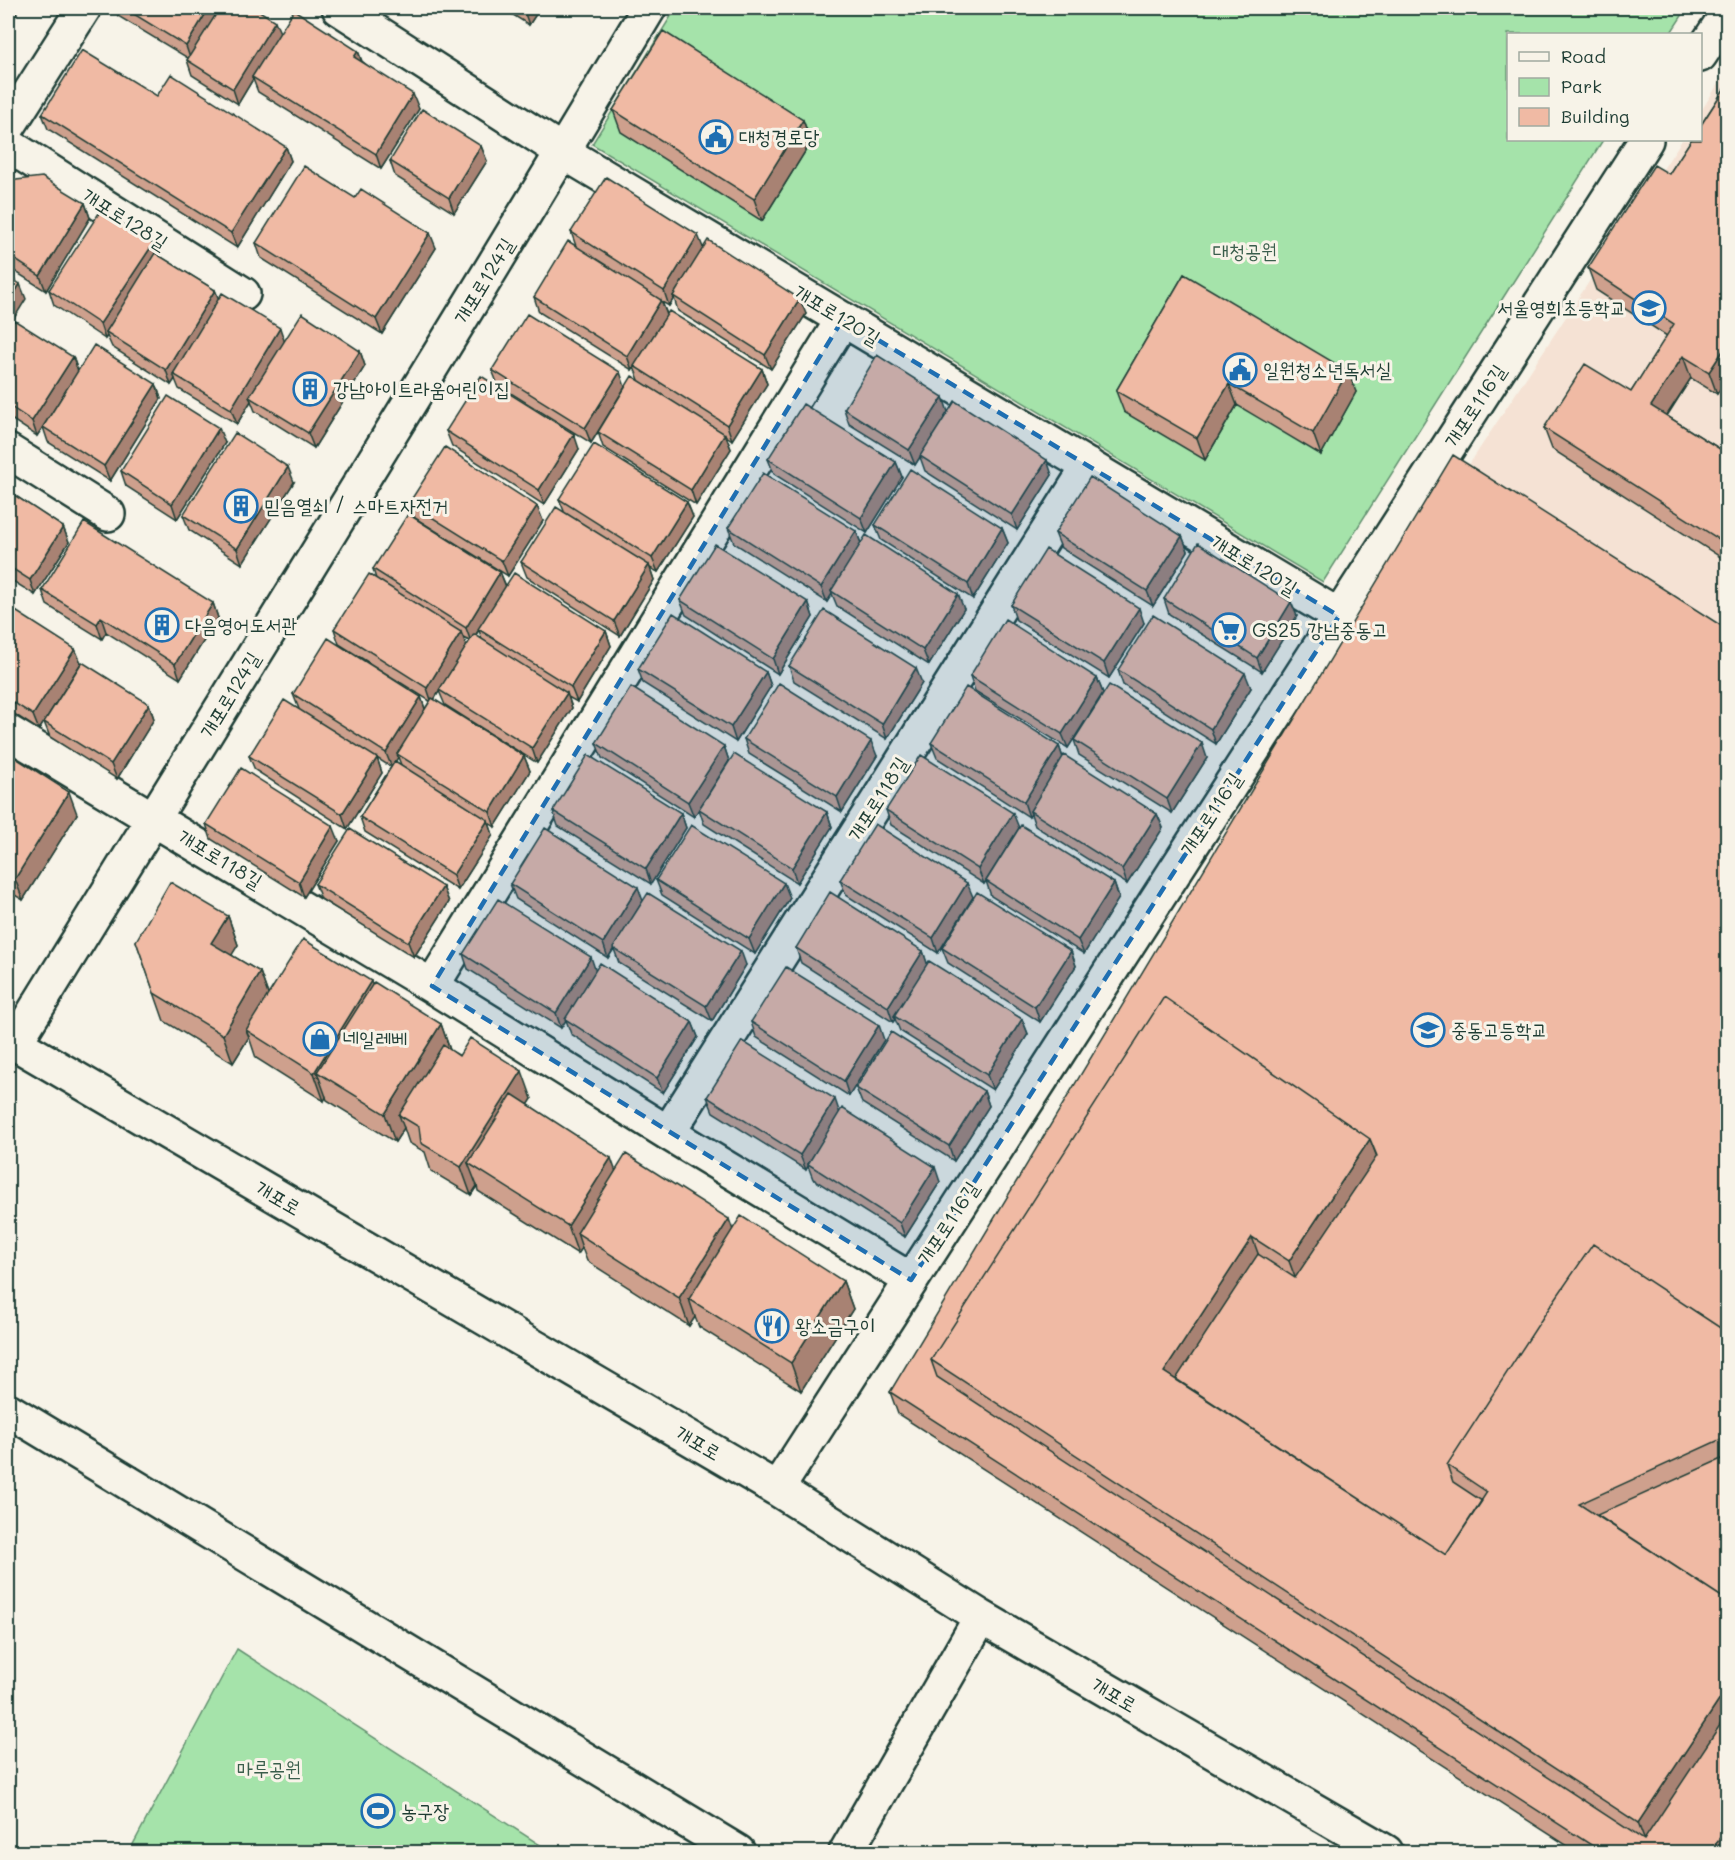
<svg xmlns="http://www.w3.org/2000/svg" width="1735" height="1860" font-family="Mali,'Poor Story',sans-serif">
  <style>
    .built { fill: #f5e2d4 }
    .green { fill: #a5e3aa; stroke: #62906f; stroke-width: 1.5 }
    .lines { fill: none; stroke-linecap: round; stroke-linejoin: round }
    .minor-casing { stroke: #1f3d34; stroke-width: 38 }
    .minor { stroke: #f7f3e8; stroke-width: 33 }
    .wall { fill: #cea08d; stroke: #1f3d34; stroke-width: 1.5; fill-rule: evenodd }
    .shaded-wall { fill: #a88273; stroke: #1f3d34; stroke-width: 1.5 }
    .building { fill: #f0baa4; stroke: #1f3d34; stroke-width: 1.5 }
    .marked { fill: #1f6fb2; fill-opacity: 0.2; stroke: #1f6fb2; stroke-width: 4.5; stroke-dasharray: 12 8; stroke-linejoin: round }
    .labels { text-anchor: middle; stroke-width: 6; stroke-linejoin: round; paint-order: stroke }
    .poi-label { font-size: 20px; fill: #1f3d34; stroke: #f7f3e8; text-anchor: start }
    .street-label { font-size: 20px; fill: #1f3d34; stroke: #f7f3e8 }
    .park-label { font-size: 20px; fill: #3a5e4c; stroke: #f7f3e8 }
  </style>
  <rect width="100%" height="100%" fill="#f7f3e8"/>
  <filter id="ink" filterUnits="userSpaceOnUse"><feTurbulence type="fractalNoise" baseFrequency=".0167" numOctaves="2"/><feDisplacementMap in="SourceGraphic" scale="12" xChannelSelector="R" yChannelSelector="G"/><feConvolveMatrix kernelMatrix="1 2 1 2 8 2 1 2 1" color-interpolation-filters="sRGB"/></filter>
  <g filter="url(#ink)">
    <path class="built" d="M1727,70V647L1461,477L1682,140H1700L1701,111Z"/>
    <path class="green" d="M676,8H1687L1670,34H1508V140H1603L1323,582L592,144Z
      M237,1649L551,1852H129Z"/>
    <g class="lines">
      <g class="minor-casing">
        <path id="minor" d="M339,8L563,152L1339,616
          M1700,55L1728,13
          M8,127L84,8
          M8,145L243,294
          M8,451L108,514
          M8,732L432,986L668,1133L911,1280
          M432,986L843,319
          M8,1039L777,1489L981,1617L1386,1852
          M15,1043C227,699 441,355 649,8
          M668,1133L1089,466
          M8,1410L738,1852
          M777,1489L1646,140
          M846,1852L981,1617"/>
      </g>
      <use href="#minor" class="minor"/>
    </g>
    <path class="wall" d="M115,8H255L280,33L358,51L362,61L419,109L381,169L258,92L253,79L238,104L192,75L187,60L188,58L118,16Z
      M502,8H540L529,25Z
      M1728,83V377L1717,394L1691,378L1667,416L1728,454V562L1552,449L1544,428L1631,392L1667,336L1596,290L1588,268L1669,174Z
      M157,96L286,147L291,161L237,248L48,129L42,114Z
      M613,110L803,120L811,142L762,221L621,132Z
      M481,146L487,161L454,213L395,176L390,161Z
      M8,181L85,203L90,218L46,291L8,267Z
      M355,198L436,248L382,334L261,258L256,243Z
      M571,232L703,248L806,314L771,369L678,311L674,298L669,306L662,302L667,314L762,369L767,384L732,440L726,436L731,449L696,505L603,447L598,432L591,443L498,385L492,370L625,387L639,380L634,367L632,370L539,312L534,297L576,246Z
      M156,254L215,290L219,299L284,341L360,351L365,366L314,448L255,411L251,401L237,424L179,389L175,379L171,385L112,347L107,336L105,339L54,305L49,290Z
      M1184,274L1356,392L1321,455L1237,405L1205,460L1124,412L1116,391Z
      M8,330L73,357L78,371L156,384L161,399L110,481L48,442L43,427L37,436L8,417Z
      M844,409L948,411L1052,475L1017,530L925,471L920,457L915,465L849,424Z
      M446,431L579,449L544,505L452,446Z
      M225,443L177,519L126,486L121,471Z
      M768,459L896,462L902,477L867,533L774,474Z
      M294,482L242,564L189,530L183,515Z
      M8,491L63,527L69,542L35,595L8,578Z
      M559,499L687,502L693,517L658,572L650,568L654,580L620,636L527,577L521,562L564,511Z
      M409,503L537,506L543,521L508,576L415,518Z
      M875,525L1002,528L1008,543L973,599L881,540Z
      M728,528L856,531L861,543L964,609L929,665L837,606L832,594L827,602L734,543Z
      M1055,533L1182,536L1188,551L1153,606L1061,548Z
      M373,569L500,572L506,586L606,631L611,646L577,702L568,697L572,708L537,763L445,705L439,691L434,700L524,756L530,771L495,827L489,823L493,835L458,890L365,832L360,817L391,767L377,758L382,773L347,829L255,770L249,756L299,709L293,694L421,697L425,709L430,701L339,644L334,629L376,579ZM479,630L482,640L476,635ZM463,638L470,641L467,646ZM398,757L401,765L395,762Z
      M42,590L213,603L218,618L180,679L106,632L102,639L47,605Z
      M1164,599L1297,616L1262,672L1169,614Z
      M680,600L808,602L813,617L778,674L686,615Z
      M1011,605L1144,623L1109,678L1016,620Z
      M8,620L75,649L81,663L39,730L8,710Z
      M1728,630V1852H1577L898,1414L890,1392Z
      M789,666L922,683L887,739L794,681Z
      M638,669L766,672L771,686L736,742L643,683Z
      M1118,670L1251,688L1216,744L1123,685Z
      M970,676L1097,678L1103,693L1068,748L975,691Z
      M149,704L154,719L117,779L50,737L44,722Z
      M744,739L877,756L842,812L749,754Z
      M1074,740L1207,758L1172,813L1079,755Z
      M596,743L724,746L729,761L827,812L832,827L797,883L704,824L699,809L723,771L694,817L602,758Z
      M931,743L1059,746L1063,758L1157,814L1163,828L1127,884L1035,826L1031,814L1029,817L937,758Z
      M8,753L77,814L23,900L8,891Z
      M886,810L1018,828L1114,883L1119,898L1084,954L991,896L986,881L1004,852L984,884L891,825Z
      M553,811L681,813L686,828L651,884L558,826Z
      M206,824L339,841L304,897L211,839Z
      M656,880L790,898L755,954L662,895Z
      M840,880L973,897L938,953L846,895Z
      M315,884L443,887L449,902L414,957L321,899Z
      M510,884L643,901L746,965L712,1021L619,963L614,949L608,958L516,899Z
      M228,916L238,945L231,955L260,972L268,994L372,985L441,1024L450,1050L532,1099L528,1105L616,1170L732,1230L843,1281L853,1309L801,1391L699,1327L695,1317L689,1326L587,1261L582,1248L578,1254L478,1191L477,1186L471,1195L431,1171L425,1152L409,1143L404,1128L395,1142L327,1100L326,1097L324,1101L256,1058L249,1037L233,1063L164,1021L136,941Z
      M796,948L923,951L927,964L1022,1019L1028,1034L993,1090L900,1031L895,1019L893,1022L801,963Z
      M942,948L1071,951L1076,966L1040,1022L948,963Z
      M463,954L595,971L692,1022L698,1037L663,1093L571,1034L566,1020L561,1028L468,969Z
      M751,1022L884,1040L849,1096L756,1037Z
      M856,1088L984,1091L989,1106L954,1161L862,1103Z
      M707,1097L840,1113L940,1182L905,1237L813,1179L808,1166L806,1170L713,1112Z"/>
    <path class="shaded-wall" d="M8,8H15L17,13L8,29Z
      M209,8H223L191,61L186,46Z
      M523,8H540L529,25Z
      M275,21L281,35L252,77L253,79L238,104L233,89Z
      M358,51L363,66L354,57Z
      M413,94L419,109L381,169L376,154Z
      M803,120L811,142L762,221L754,199Z
      M481,146L487,161L454,213L449,198Z
      M286,147L291,161L237,248L231,233Z
      M85,203L90,218L46,291L40,276Z
      M430,233L436,248L382,334L376,319Z
      M698,235L704,250L673,296L674,298L669,306L664,291Z
      M153,244L158,259L106,332L107,336L105,339L100,324Z
      M20,284L26,299L8,328V304Z
      M215,290L221,305L173,374L175,379L171,385L166,370Z
      M800,299L806,314L771,369L765,355Z
      M661,300L667,315L632,370L627,356Z
      M280,328L285,343L249,397L251,401L237,424L231,409Z
      M1728,343V377L1717,394L1709,372Z
      M360,351L365,366L314,448L308,433Z
      M1683,356L1691,378L1659,427L1651,406Z
      M73,357L78,372L37,436L32,421Z
      M762,369L767,384L732,440L727,425Z
      M1348,371L1356,392L1321,455L1313,433Z
      M620,372L625,387L591,443L585,428Z
      M156,384L161,399L110,481L104,466Z
      M1229,384L1237,405L1205,460L1197,438Z
      M943,397L948,412L915,465L909,450Z
      M219,428L225,443L177,519L172,504Z
      M574,434L579,449L544,505L539,490Z
      M725,434L731,449L696,505L691,490Z
      M1047,460L1052,475L1017,530L1012,515Z
      M896,462L902,477L867,533L861,518Z
      M288,467L294,482L242,564L237,549Z
      M687,502L693,517L658,572L652,558Z
      M537,506L543,521L508,576L502,561Z
      M63,527L69,542L35,595L30,580Z
      M1002,528L1008,543L973,599L968,584Z
      M856,531L862,546L831,591L832,594L827,602L821,587Z
      M1182,536L1188,551L1153,606L1147,591Z
      M649,565L654,580L620,636L614,621Z
      M500,572L506,587L471,642L466,628Z
      M9,594L14,609L8,619V596Z
      M958,594L964,609L929,665L923,650Z
      M808,602L813,617L778,674L773,659Z
      M1291,602L1297,616L1262,672L1257,658Z
      M213,603L218,618L180,679L175,664Z
      M1139,608L1144,623L1109,678L1104,663Z
      M101,617L106,632L102,639L97,624Z
      M606,631L611,646L577,702L571,687Z
      M461,632L467,647L432,703L427,688Z
      M75,649L81,663L39,730L33,715Z
      M916,668L922,683L887,739L882,724Z
      M766,672L771,686L736,742L731,727Z
      M1245,673L1251,688L1216,744L1211,729Z
      M1097,678L1103,693L1068,748L1062,734Z
      M567,693L572,708L537,763L532,748Z
      M421,697L426,712L397,754L398,757L392,768L386,753Z
      M149,704L154,719L117,779L111,764Z
      M871,741L877,756L842,812L837,797Z
      M1202,743L1207,758L1172,813L1167,799Z
      M724,746L729,761L694,817L688,802Z
      M1059,746L1064,761L1030,811L1031,814L1029,817L1024,802Z
      M524,756L530,771L495,827L490,812Z
      M377,758L382,773L347,829L342,814Z
      M69,792L77,814L23,900L15,879Z
      M827,812L832,827L797,883L792,868Z
      M681,813L686,828L651,884L646,869Z
      M1013,813L1019,828L984,884L978,869Z
      M1157,814L1163,828L1127,884L1122,869Z
      M488,820L493,835L458,890L453,875Z
      M333,826L339,841L304,897L299,882Z
      M784,883L790,898L755,954L749,939Z
      M967,883L973,897L938,953L933,938Z
      M1114,883L1119,898L1084,954L1078,940Z
      M443,887L449,902L414,957L408,942Z
      M638,887L643,901L608,958L603,943Z
      M228,916L238,945L222,971L211,943Z
      M741,951L746,965L712,1021L706,1006Z
      M923,951L928,966L894,1016L895,1019L893,1022L888,1007Z
      M1071,951L1076,966L1040,1022L1035,1007Z
      M591,957L596,972L561,1028L556,1013Z
      M260,972L270,1000L246,1030L249,1037L233,1063L223,1035Z
      M371,981L381,1010L317,1072L326,1097L324,1101L314,1073Z
      M1022,1019L1028,1034L993,1090L987,1075Z
      M692,1022L698,1037L663,1093L657,1078Z
      M441,1024L451,1053L399,1115L404,1128L395,1142L385,1114Z
      M879,1025L884,1040L849,1096L844,1081Z
      M522,1071L532,1099L485,1173L468,1163L477,1186L471,1195L461,1167Z
      M984,1091L989,1106L954,1161L949,1146Z
      M835,1099L840,1114L808,1164V1166L806,1170L800,1155Z
      M1370,1139L1385,1178L1303,1299L1289,1261Z
      M611,1158L621,1186L577,1233L582,1248L578,1254L568,1226Z
      M935,1167L940,1182L905,1237L900,1223Z
      M729,1219L739,1247L689,1299L695,1317L689,1326L679,1298Z
      M1252,1237L1266,1275L1186,1399L1164,1372Z
      M843,1281L853,1309L801,1391L791,1363Z
      M1728,1687V1747L1649,1852L1638,1823Z
      M1728,1825V1852H1717L1715,1845Z"/>
    <path class="building" d="M124,8H209L186,46Z
      M220,8H255L275,21L233,89L187,60Z
      M294,10L358,51L354,57L413,94L376,154L252,77Z
      M663,31L803,120L754,199L613,110Z
      M82,50L157,96L171,74L286,147L231,233L42,114Z
      M1728,83V343L1709,372L1683,356L1651,406L1728,454V545L1544,428L1585,364L1631,392L1674,324L1588,268L1654,165L1669,174L1691,140H1701V125Z
      M422,109L481,146L449,198L390,161Z
      M304,166L355,198L361,189L430,233L376,319L256,243Z
      M42,177L85,203L40,276L8,255V181Z
      M606,177L698,235L664,291L571,232Z
      M101,210L153,244L100,324L49,290Z
      M708,240L800,299L765,355L673,296Z
      M568,241L661,300L627,356L534,297Z
      M155,253L215,290L166,370L106,332Z
      M1184,274L1348,371L1313,433L1229,384L1197,438L1116,391Z
      M8,276L20,284L8,304Z
      M222,293L280,328L231,409L173,374Z
      M669,311L762,369L727,425L634,366Z
      M302,313L360,351L308,433L249,397Z
      M527,314L620,372L585,428L492,370Z
      M14,320L73,357L32,421L8,405V330Z
      M94,345L156,384L104,466L43,427Z
      M877,355L943,397L909,450L844,409Z
      M481,376L574,434L539,490L446,431Z
      M632,376L725,434L691,490L598,432Z
      M168,396L219,428L172,504L121,471Z
      M955,401L1047,460L1012,515L920,456Z
      M803,404L896,462L861,518L768,459Z
      M235,433L288,467L237,549L183,515Z
      M594,444L687,502L652,558L559,499Z
      M445,447L537,506L502,561L409,503Z
      M1453,455L1728,630V1333L1593,1244L1545,1314L1447,1465L1453,1482L1482,1501L1446,1555L1176,1379L1258,1254L1295,1278L1377,1156L1370,1139L1164,997L931,1360L937,1377L1644,1840L1728,1713V1825L1715,1845L1696,1852H1602L890,1392Z
      M910,469L1002,528L968,584L875,525Z
      M763,473L856,531L821,587L728,528Z
      M1090,477L1182,536L1147,591L1055,533Z
      M8,491L63,527L30,580L8,566Z
      M556,507L649,565L614,621L521,562Z
      M408,514L500,572L466,628L373,569Z
      M84,522L213,603L175,664L101,617L97,624L42,590Z
      M866,535L958,594L923,650L831,591Z
      M1198,543L1291,602L1257,658L1164,599Z
      M715,544L808,602L773,659L680,600Z
      M1046,549L1139,608L1104,663L1011,605Z
      M514,573L606,631L571,687L478,629Z
      M369,574L461,632L427,688L334,629Z
      M14,610L75,649L33,715L8,699V620Z
      M824,610L916,668L882,724L789,666Z
      M673,613L766,672L731,727L638,669Z
      M1153,615L1245,673L1211,729L1118,670Z
      M1005,619L1097,678L1062,734L970,676Z
      M474,634L567,693L532,748L439,690Z
      M328,638L421,697L386,753L293,694Z
      M82,662L149,704L111,764L44,722Z
      M779,683L871,741L837,797L744,739Z
      M1109,685L1202,743L1167,799L1074,740Z
      M631,687L724,746L688,802L596,743Z
      M966,687L1059,746L1024,802L931,743Z
      M432,698L524,756L490,812L397,754Z
      M284,700L377,758L342,814L249,756Z
      M8,753L69,792L15,879L8,874Z
      M734,754L827,812L792,868L699,809Z
      M588,755L681,813L646,869L553,811Z
      M921,755L1013,813L978,869L886,810Z
      M1064,755L1157,814L1122,869L1030,811Z
      M395,761L488,820L453,875L360,817Z
      M241,768L333,826L299,882L206,824Z
      M875,824L967,883L933,938L840,880Z
      M691,825L784,883L749,939L656,880Z
      M1021,825L1114,883L1078,940L986,881Z
      M545,828L638,887L603,943L510,884Z
      M350,829L443,887L408,942L315,884Z
      M170,882L228,916L211,943L260,972L223,1035L154,993L136,941Z
      M830,892L923,951L888,1007L796,948Z
      M977,892L1071,951L1035,1007L942,948Z
      M648,893L741,951L706,1006L613,948Z
      M498,899L591,957L556,1013L463,954Z
      M303,939L371,981L314,1073L246,1030Z
      M929,961L1022,1019L987,1075L894,1016Z
      M600,963L692,1022L657,1078L565,1019Z
      M786,967L879,1025L844,1081L751,1022Z
      M374,982L441,1024L385,1114L317,1072Z
      M1164,997L1370,1139L1289,1261L1252,1237L1164,1372L1446,1555L1487,1492L1447,1465L1545,1314L1593,1244L1728,1333V1436L1579,1504L1728,1601V1687L1638,1823L931,1360Z
      M891,1032L984,1091L949,1146L856,1088Z
      M470,1038L522,1071L461,1167L421,1143L419,1127L399,1115L443,1045L459,1056Z
      M742,1041L835,1099L800,1155L707,1097Z
      M512,1094L611,1158L568,1226L468,1163Z
      M842,1108L935,1167L900,1223L808,1164Z
      M626,1154L729,1219L679,1298L577,1233Z
      M741,1216L843,1281L791,1363L689,1299Z
      M1728,1456V1601L1597,1515Z"/>
  </g>
  <path class="marked" d="M843,319L1339,616L911,1280L432,986Z"/>
  <defs>
    <g id="civic-ring" transform="scale(1.725)"><circle r="9.5" fill="#f7f3e8" stroke="#1f6fb2" stroke-width="1.5"/><path d="M-.6-6.5H3V-4.5H.6V-3L4-1V1h2V6H-6V1h2V-1L-.6-3ZM-1.2 2.5V6h2.4V2.5Z" fill="#1f6fb2"/></g>
    <g id="school-ring" transform="scale(1.725)"><circle r="9.5" fill="#f7f3e8" stroke="#1f6fb2" stroke-width="1.5"/><path d="M0-5L7-2L0 1L-7-2ZM-4 1L0 2.5L4 1V4Q0 6-4 4Z" fill="#1f6fb2"/></g>
    <g id="building-ring" transform="scale(1.725)"><circle r="9.5" fill="#f7f3e8" stroke="#1f6fb2" stroke-width="1.5"/><path d="M-4-6H4V6H1V3H-1V6H-4ZM-2.5-4.3h1.7v1.8h-1.7ZM.8-4.3h1.7v1.8H.8ZM-2.5-1h1.7V.8h-1.7ZM.8-1h1.7V.8H.8Z" fill="#1f6fb2"/></g>
    <g id="supermarket-ring" transform="scale(1.725)"><circle r="9.5" fill="#f7f3e8" stroke="#1f6fb2" stroke-width="1.5"/><path d="M-6-5.5h2.5l.6 2H6L4.5 2H-2.5L-4.4-4H-6ZM-1.5 3.2a1.3 1.3 0 1 0 .1 0ZM3 3.2a1.3 1.3 0 1 0 .1 0Z" fill="#1f6fb2"/></g>
    <g id="shop-ring" transform="scale(1.725)"><circle r="9.5" fill="#f7f3e8" stroke="#1f6fb2" stroke-width="1.5"/><path d="M-5-2.5h2.3a2.7 3.5 0 0 1 5.4 0H5L5.5 6h-11ZM-1.5-2.5h3a1.5 2.3 0 0 0-3 0Z" fill="#1f6fb2"/></g>
    <g id="restaurant-ring" transform="scale(1.725)"><circle r="9.5" fill="#f7f3e8" stroke="#1f6fb2" stroke-width="1.5"/><path d="M-5-6h1v4h1v-4h1v4h1v-4h1v5L-1.5 .5V6h-2V.5L-5-1ZM5-6V6H3V1.5H1.5Q1.5-4 5-6Z" fill="#1f6fb2"/></g>
    <g id="stadium-ring" transform="scale(1.725)"><circle r="9.5" fill="#f7f3e8" stroke="#1f6fb2" stroke-width="1.5"/><path d="M0-5a6.5 5 0 1 0 0 10a6.5 5 0 1 0 0-10ZM-3.5-1.8h7v3.6h-7Z" fill="#1f6fb2"/></g>
  </defs>
  <g fill-rule="evenodd">
    <use href="#civic-ring" x="716" y="137"/>
    <use href="#school-ring" x="1649" y="308"/>
    <use href="#civic-ring" x="1240" y="370"/>
    <use href="#building-ring" x="310" y="389"/>
    <use href="#building-ring" x="241" y="506"/>
    <use href="#building-ring" x="162" y="625"/>
    <use href="#supermarket-ring" x="1229" y="630"/>
    <use href="#school-ring" x="1428" y="1030"/>
    <use href="#shop-ring" x="320" y="1039"/>
    <use href="#restaurant-ring" x="772" y="1326"/>
    <use href="#stadium-ring" x="378" y="1811"/>
  </g>
  <g class="labels">
    <g class="poi-label">
      <text x="739" y="144">대청경로당</text>
      <text x="1626" y="315" text-anchor="end">서울영희초등학교</text>
      <text x="1263" y="377">일원청소년독서실</text>
      <text x="333" y="396">강남아이트라움어린이집</text>
      <text x="264" y="513">믿음열쇠 / 스마트자전거</text>
      <text x="185" y="632">다음영어도서관</text>
      <text x="1252" y="637">GS25 강남중동고</text>
      <text x="1451" y="1037">중동고등학교</text>
      <text x="343" y="1046">네일레베</text>
      <text x="795" y="1333">왕소금구이</text>
      <text x="401" y="1818">농구장</text>
    </g>
    <g class="street-label">
      <text transform="translate(125 219) rotate(32)" y="7">개포로128길</text>
      <text transform="translate(484 281) rotate(-59)" y="7">개포로124길</text>
      <text transform="translate(837 315) rotate(31)" y="7">개포로120길</text>
      <text transform="translate(1475 406) rotate(-57)" y="7">개포로116길</text>
      <text transform="translate(1254 565) rotate(31)" y="7">개포로120길</text>
      <text transform="translate(230 695) rotate(-59)" y="7">개포로124길</text>
      <text transform="translate(878 799) rotate(-58)" y="7">개포로118길</text>
      <text transform="translate(1211 814) rotate(-57)" y="7">개포로116길</text>
      <text transform="translate(220 859) rotate(31)" y="7">개포로118길</text>
      <text transform="translate(278 1198) rotate(30)" y="7">개포로</text>
      <text transform="translate(948 1223) rotate(-57)" y="7">개포로116길</text>
      <text transform="translate(698 1443) rotate(30)" y="7">개포로</text>
      <text transform="translate(1114 1695) rotate(30)" y="7">개포로</text>
    </g>
    <g class="park-label">
      <text x="1245" y="258">대청공원</text>
      <text x="269" y="1776">마루공원</text>
    </g>
  </g>
  <rect width="1735" height="1860" fill="none" stroke="#f7f3e8" stroke-width="30"/>
  <rect x="15" y="15" width="1705" height="1830" fill="none" stroke="#1f3d34" stroke-width="2" filter="url(#ink)"/>
  <rect x="1507" y="33" width="195" height="108" fill="#f7f3e8" stroke="#a1aaa0" stroke-width="1.5"/>
  <rect x="1519" y="52" width="30" height="9" fill="#f7f3e8" stroke="#a1aaa0" stroke-width="1.5"/>
  <text x="1561" y="63" font-size="18" fill="#1f3d34">Road</text>
  <rect x="1519" y="78" width="30" height="18" fill="#a5e3aa" stroke="#a1aaa0" stroke-width="1.5"/>
  <text x="1561" y="93" font-size="18" fill="#1f3d34">Park</text>
  <rect x="1519" y="108" width="30" height="18" fill="#f0baa4" stroke="#a1aaa0" stroke-width="1.5"/>
  <text x="1561" y="123" font-size="18" fill="#1f3d34">Building</text>
</svg>
